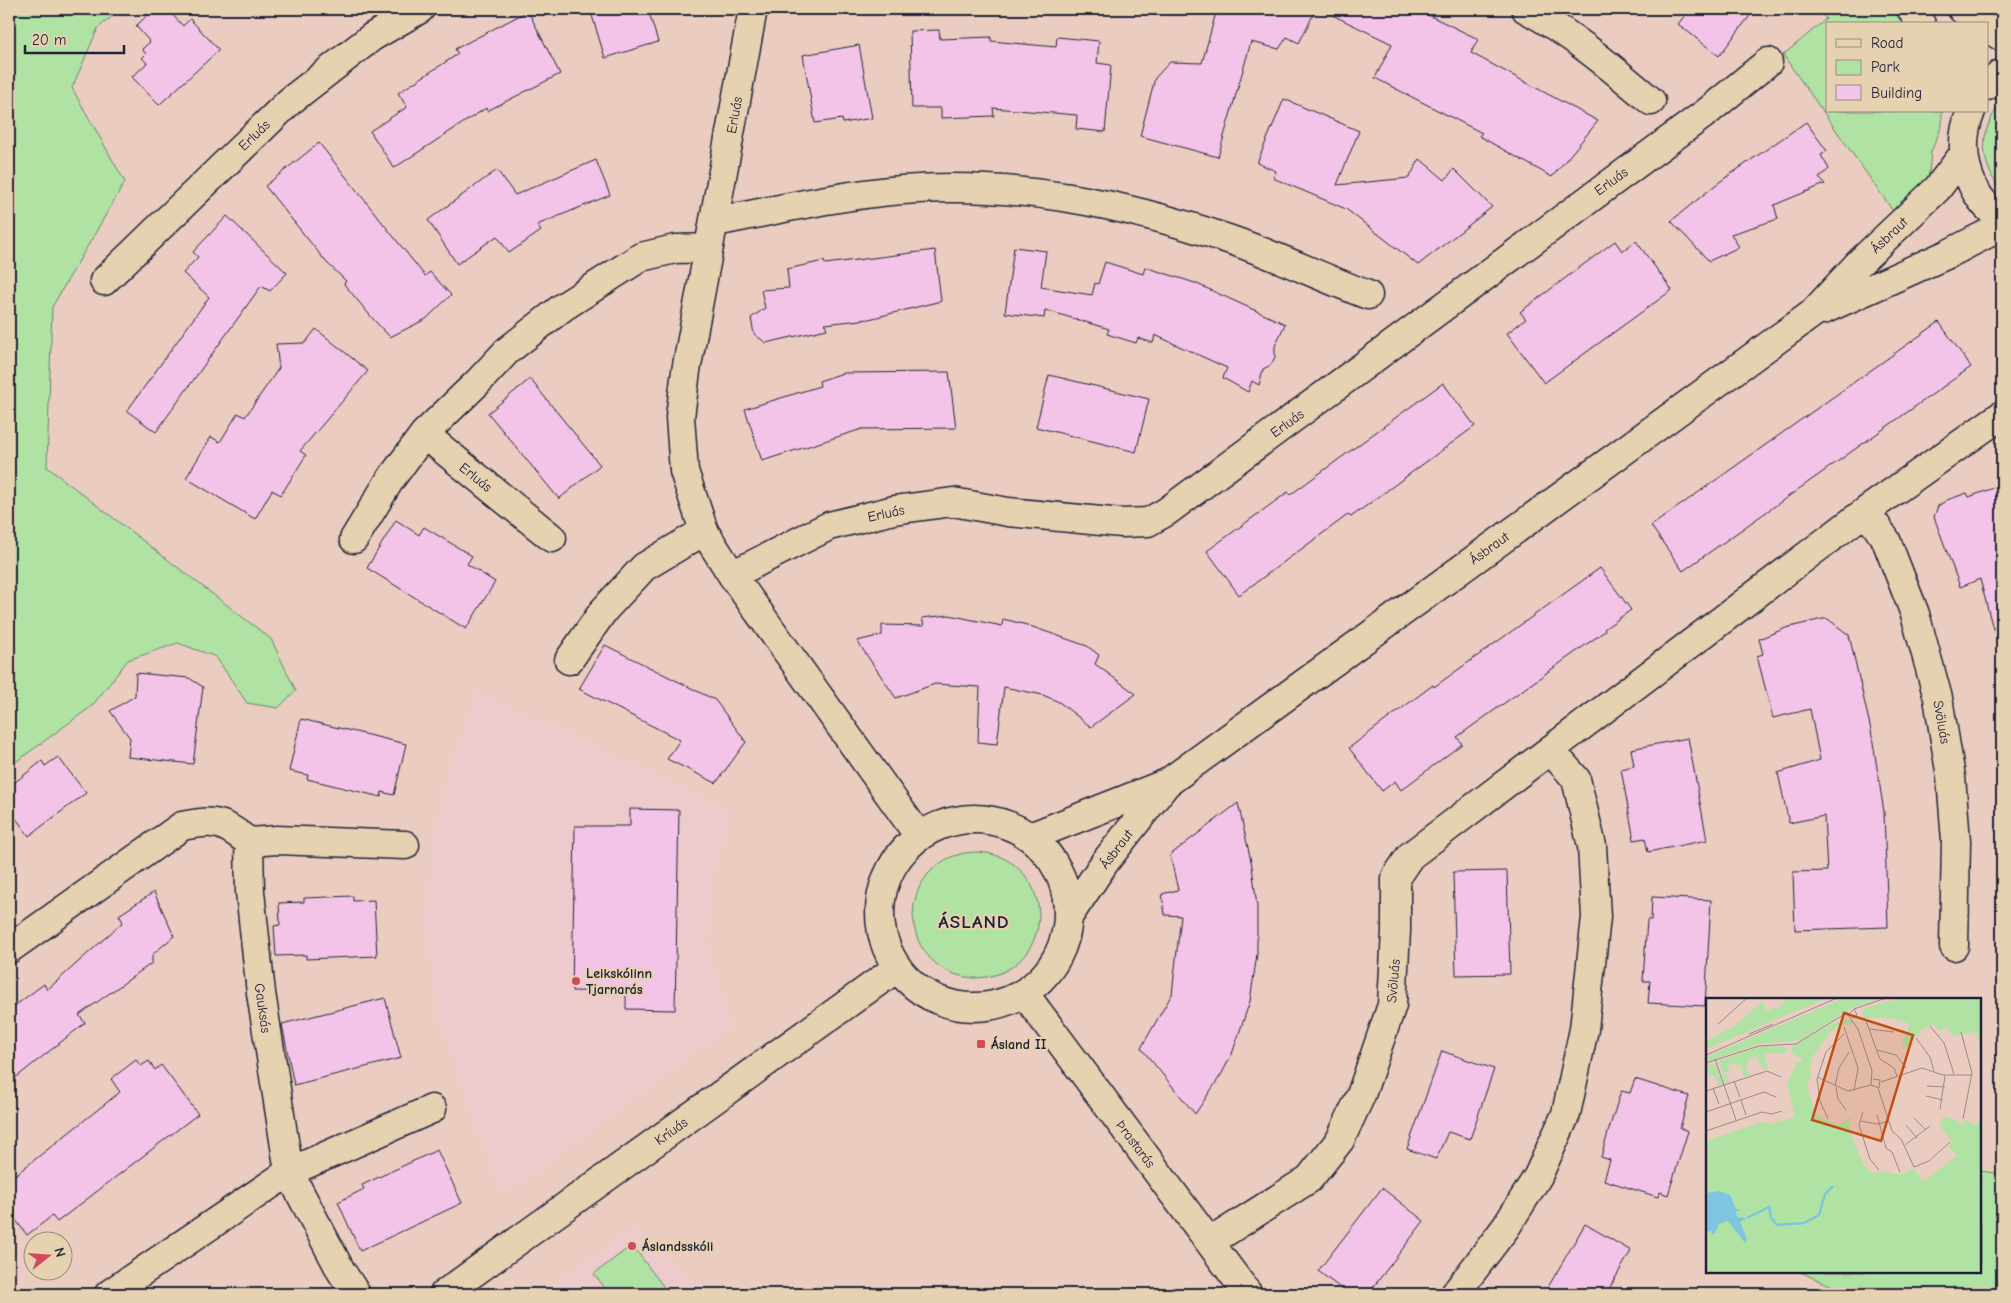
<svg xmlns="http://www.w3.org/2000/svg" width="2011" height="1303" font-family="'Comic Neue',sans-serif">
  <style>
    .built { fill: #edcacc }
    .green { fill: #afe2a3; stroke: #68826f }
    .building { fill: #f3c4e7; stroke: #22223b }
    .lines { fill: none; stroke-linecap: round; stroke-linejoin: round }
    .minor-casing { stroke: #22223b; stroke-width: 31 }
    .minor { stroke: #e6d1b0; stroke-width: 28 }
    .poi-dot { fill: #d1495b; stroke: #e6d1b0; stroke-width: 2 }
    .labels { text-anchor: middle; stroke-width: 4.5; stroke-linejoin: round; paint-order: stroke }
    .street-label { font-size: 14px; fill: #22223b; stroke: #e6d1b0 }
    .poi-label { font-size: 14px; font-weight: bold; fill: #22223b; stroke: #e6d1b0; text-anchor: start }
    .district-label { font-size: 19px; font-weight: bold; letter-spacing: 1px; fill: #22223b; stroke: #e6d1b0 }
    .inset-river { fill: none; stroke: #7ec6df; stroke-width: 2.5 }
    .inset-road { fill: none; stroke: #9a898b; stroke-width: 1 }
    .view { fill: #c04e15; fill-opacity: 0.15; stroke: #c04e15; stroke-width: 2.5 }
    .inset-edge { fill: none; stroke: #22223b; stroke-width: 2.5 }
  </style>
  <rect width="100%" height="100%" fill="#eacdc0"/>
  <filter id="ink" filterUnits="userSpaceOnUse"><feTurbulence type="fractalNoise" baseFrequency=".02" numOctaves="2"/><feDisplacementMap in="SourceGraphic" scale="10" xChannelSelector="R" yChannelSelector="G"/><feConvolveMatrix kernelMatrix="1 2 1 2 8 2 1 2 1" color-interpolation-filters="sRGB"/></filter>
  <g filter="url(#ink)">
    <path class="built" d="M478,691L730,810L713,875L707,943L731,1026L504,1196L474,1123L440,1019L425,929L433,844L449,765Z
      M636,1226L677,1266L715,1294H539Z"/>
    <path class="green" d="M9,9H121L98,28L72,88L125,182L52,307L47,467L271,639L296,691L278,708L247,703L216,657L178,643L128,660L92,706L9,767Z
      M1818,9H1893L1904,24H1827V111H1942V125L1931,152L1928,184L1898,218L1783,55L1826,19Z
      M2002,102V193C1980,162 1977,132 2002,102Z
      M913 915a63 63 0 1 1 126 0a63 63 0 1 1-126 0Z
      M1980,1171L2002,1174V1294H1851L1800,1272H1980Z
      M632,1245L669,1294H610L594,1274Z"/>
    <path class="building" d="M154,9H167L183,26L190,19L219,50L159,105L132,77L147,63L142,58L146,54L142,49L150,42L136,26Z
      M590,9H648L658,42L605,58Z
      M1217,9H1316L1299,43L1287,37L1279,49L1251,42L1218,157L1140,136L1155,78L1170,62L1202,63Z
      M1320,9H1416L1478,39L1471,53L1598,121L1552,177L1479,136L1482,133L1375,78L1392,44Z
      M1690,9H1755L1719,56L1678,24Z
      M528,11L560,74L487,111L486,108L394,168L370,131L407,107L398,93L458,54L455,49Z
      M939,30L940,39L991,37V41L1056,47L1057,37L1099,41L1097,63L1111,65L1105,132L1076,129L1077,115L993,108L994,116L941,118V108H912L910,31Z
      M859,45L872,118L843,123L842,119L815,123L803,55Z
      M1284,99L1359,131L1337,185L1409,178L1420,159L1445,180L1454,169L1492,207L1418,265L1346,209L1273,178L1276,171L1257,163Z
      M1806,122L1827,151L1821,155L1829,169L1819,178L1825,184L1774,205L1778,219L1731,234L1739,247L1709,261L1671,221L1718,183Z
      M319,143L425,276L430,272L451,295L426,319L390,337L373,319L344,284L346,281L327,263L265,186Z
      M596,160L610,195L537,225L541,231L509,253L497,236L457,264L428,220L497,170L515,195Z
      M227,216L287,273L270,291L261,286L156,432L127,411L209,297L183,273L198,257L193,252Z
      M1615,241L1622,251L1636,241L1672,290L1544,383L1507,333L1526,319L1520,312Z
      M1014,247L1046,251L1041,287L1092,295L1095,283L1098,284L1105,262L1143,274L1145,267L1195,283L1285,324L1275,346V357L1271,365L1263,369L1259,385L1252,381L1248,392L1223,378L1227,368L1155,335L1153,343L1138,338L1136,343L1107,334L1109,329L1045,310L1044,318L1005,313Z
      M935,250L941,301L869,319L825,324L827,329L766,343L754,334L751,318L765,308L761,290L789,288L787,269L824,261L825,264Z
      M1939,322L1971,367L1683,571L1651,526Z
      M316,329L368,371L300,451L306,455L281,495L272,490L255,519L186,478L211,437L220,442L238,413L245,417L279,368L276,344L305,343Z
      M949,372L956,428L862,429L762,461L745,409L820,386L819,381L843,373Z
      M1049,375L1149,399L1136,452L1036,427Z
      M530,379L600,465L559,499L488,413Z
      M1443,383L1475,426L1351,517L1349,514L1239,595L1207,551L1288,492L1290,495Z
      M2002,485V628L1993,629L1980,579L1960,587L1934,517L1938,506L1947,500L1967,493L1969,497Z
      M396,520L419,535L424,527L472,556L467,564L495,582L466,629L367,568Z
      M1600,568L1631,610L1604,629L1605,631L1457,737L1462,744L1401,790L1395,781L1382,791L1349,748L1433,685L1434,687Z
      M949,615L1002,626L1003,619L1027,625L1087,646L1099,655L1095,664L1136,694L1091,727L1059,702L1043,695L1004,687L997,744L978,742L980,687L935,684L896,698L857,641L882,635V625L924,626L922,618Z
      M1822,619H1828L1849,635L1871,730L1884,812L1888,927L1795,930L1793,872L1827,871L1824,816L1789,823L1778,773L1820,760L1810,709L1773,718L1757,656L1763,654L1759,639L1786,628Z
      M605,645L715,700L746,742L716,783L667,759L680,740L579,689Z
      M136,673L189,678L203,687L193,764L128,757L130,738L110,711L135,696Z
      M301,719L406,744L394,795L382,792L381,797L307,779L308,775L289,771Z
      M1688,738L1707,840L1648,852L1645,838L1634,840L1621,769L1634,766L1631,749Z
      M58,757L86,793L29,836L9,809V787L42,761L45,766Z
      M1238,803L1252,866L1257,907V954L1250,1001L1232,1054L1221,1075L1195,1114L1141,1048L1172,994L1181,916L1165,915L1162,894L1178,890L1170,855Z
      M630,809L679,810L675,1010L626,1009V992L572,991L575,826H630Z
      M1507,871L1510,974L1456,975L1453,872Z
      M154,892L174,936L152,955V963L79,1015L85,1023L9,1083V1010L44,984L47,990L123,922L119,915Z
      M353,896V901L374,900L377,956L306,959V955L276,956L274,926L280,925L279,903L304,902V898Z
      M1652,897L1711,900L1705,1006L1648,1003L1650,981H1643L1647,920H1651Z
      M385,998L401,1058L294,1085L282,1024Z
      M1442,1051L1494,1069L1470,1139L1448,1132L1436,1159L1407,1149Z
      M136,1060L141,1066L149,1061L155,1070L161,1065L198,1114L57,1222L52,1216L27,1235L9,1211V1180L120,1092L111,1079Z
      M1635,1079L1689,1096L1680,1128L1688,1131L1668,1195L1660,1192L1658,1197L1604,1180L1610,1160L1601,1157L1610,1126L1621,1091L1630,1093Z
      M437,1150L462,1203L360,1251L338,1202L364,1189L362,1185Z
      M1382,1188L1424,1221L1368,1294H1348L1318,1271Z
      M1585,1224L1631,1251L1606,1294H1544Z"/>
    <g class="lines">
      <g class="minor-casing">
        <path id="minor" d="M753,9L686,371L680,417L684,471L704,531L732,575L919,836
          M1526,9C1572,34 1611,67 1651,101
          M1911,9L1921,24
          M1962,9L1979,24
          M1987,28L2002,37
          M1987,86L2002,73
          M1971,111C1955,150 1967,196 2002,219
          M715,222C777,210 839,195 902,190C1014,181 1122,203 1228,239C1275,255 1321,277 1368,295
          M104,281L290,101L372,37L420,9
          M1823,310L1948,254L2002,226
          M424,434L552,538
          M1866,511L1886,540L1915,614L1938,698L1951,777L1956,841L1954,946
          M354,539L390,480L424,434L478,382L507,351L563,307L641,257L675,249L708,248
          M732,575L829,526L894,510L953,502L1008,512L1122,523L1148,522L1166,512L1707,112L1768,62
          M569,660L604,610L644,567L704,531
          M880 913a94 94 0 1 1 188 0a94 94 0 1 1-188 0Z
          M1030,837L1167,783L1812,314L1859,263L1937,189L1963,155
          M249,842L250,892L261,993L289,1172L341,1271L356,1294
          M1068,917L1105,862L1166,784
          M9,949L182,826C216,819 223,822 249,842L277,840L405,845
          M1024,993L1248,1294
          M1210,1242L1309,1179L1340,1140L1361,1095L1392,1005L1396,931V877L1410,856L1866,511L2002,415
          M109,1294L289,1172L432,1109
          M444,1294L897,968
          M1455,1294L1506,1227L1538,1176L1566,1114L1584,1029L1596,917L1592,846L1576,779L1551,751"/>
      </g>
      <use href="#minor" class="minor"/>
    </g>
  </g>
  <g class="poi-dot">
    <circle cx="576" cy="981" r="5"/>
    <rect x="976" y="1039" width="10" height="10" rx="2.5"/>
    <circle cx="632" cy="1246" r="5"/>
  </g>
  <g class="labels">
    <g class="street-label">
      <text transform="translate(734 115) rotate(-80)" y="5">Erluás</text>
      <text transform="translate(254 135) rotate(-44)" y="5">Erluás</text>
      <text transform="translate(1611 181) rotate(-36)" y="5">Erluás</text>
      <text transform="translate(1889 235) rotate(-44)" y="5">Ásbraut</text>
      <text transform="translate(1287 423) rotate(-36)" y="5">Erluás</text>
      <text transform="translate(476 477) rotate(39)" y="5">Erluás</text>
      <text transform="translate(886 513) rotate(-12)" y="5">Erluás</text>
      <text transform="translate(1489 548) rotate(-36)" y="5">Ásbraut</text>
      <text transform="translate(1942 722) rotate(80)" y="5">Svöluás</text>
      <text transform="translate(1116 849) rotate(-53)" y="5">Ásbraut</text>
      <text transform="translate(1393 981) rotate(-85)" y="5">Svöluás</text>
      <text transform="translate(263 1008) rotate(82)" y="5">Gauksás</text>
      <text transform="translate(671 1131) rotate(-36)" y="5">Kríuás</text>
      <text transform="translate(1136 1144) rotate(53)" y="5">Þrastarás</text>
    </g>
    <g class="poi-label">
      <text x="586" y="978">Leikskólinn<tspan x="586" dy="16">Tjarnarás</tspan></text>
      <text x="991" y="1049">Ásland II</text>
      <text x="642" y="1251">Áslandsskóli</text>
    </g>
    <g class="district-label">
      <text x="974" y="928">ÁSLAND</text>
    </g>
  </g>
  <g transform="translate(1706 998)">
    <rect width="275" height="275" fill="#eacdc0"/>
    <path d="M82,0H121L0,51V43L27,29L57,3L60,13L75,8ZM138,0H176L146,10L95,42L54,46L0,64V59ZM196,0H275V51L269,34L247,38L240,29L234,33L227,26L215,32L200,50L195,47L204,26L185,20H156L158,10ZM141,21L148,25L134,27L123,35L106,60L103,73L106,76L101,85L109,117L131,127L147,118L143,123L146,139L158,167L166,175L183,173L185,176H197L205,171L210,173L215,182H220L251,157L242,149L246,144L233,127L238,118L258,126L260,122L270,127L275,119V275H0V143L55,124L65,126L89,119L81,86L91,63L96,65L97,62L85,54L86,49L126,26ZM55,48L80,49L81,55L58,56L62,71L58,72L50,58L42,61L43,65L39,67L43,77L38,79L35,68L31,69L29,65L21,68L23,73L19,75L23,84L19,85L13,63ZM9,66L17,86L13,88L9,78L0,75V67Z" fill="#afe2a3"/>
    <path d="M13,193L24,197L30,211L36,212L30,213L31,219L41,220L34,224L41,241L39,245L22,223L13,226L8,236H5L6,233L1,234L0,195Z" fill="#7ec6df"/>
    <path class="inset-river" d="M41,220L63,209L65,220L71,227L98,225L113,217L119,196L127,188"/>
    <path class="inset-road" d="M148,11L180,0M146,20L151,17L148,11L142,17L152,31L166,73L165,87L173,90L174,82L167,81M160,23L174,61L188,70L191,78M12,26L41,0M224,28L238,45L248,76M138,29L152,70L148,93M163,31L188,34M255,34L266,75L257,121M43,36L67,26M210,40L224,59L228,73M171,52L190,57L200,70M0,57L131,0M9,61L30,122M0,65L53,48L90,46L142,14M111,79L142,93L165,87M28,83L34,99M175,84L216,70L237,77H266M129,88L133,70L143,54M221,88L239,89M130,89L132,101L140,112M7,90L13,106M172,90L186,133L195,141L208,169L223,163L244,144M0,93L61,73L75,79M220,98L237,102M35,102L40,117M234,111L239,78M0,114L58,94L70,99M157,114L153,127L164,161L173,172M171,117L180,150L186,154L194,174M208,120L220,132M122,121L114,103L111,81L120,54L138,36M154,123L172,126L183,123M200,127L211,140M0,133L56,114L65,116L76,113M199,147L224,128"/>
    <path class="view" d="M138,15L207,37L175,143L106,122Z"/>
    <rect width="275" height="275" class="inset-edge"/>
  </g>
  <rect width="2011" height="1303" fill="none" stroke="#e6d1b0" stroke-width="30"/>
  <rect x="15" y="15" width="1981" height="1273" fill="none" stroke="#22223b" stroke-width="2" filter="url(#ink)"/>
  <rect x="1826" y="22" width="162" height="90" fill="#e6d1b0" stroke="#988b81"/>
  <rect x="1836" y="39" width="25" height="8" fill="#e6d1b0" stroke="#988b81"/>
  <text x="1871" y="48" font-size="15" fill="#22223b">Road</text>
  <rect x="1836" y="60" width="25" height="15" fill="#afe2a3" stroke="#988b81"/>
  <text x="1871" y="72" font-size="15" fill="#22223b">Park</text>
  <rect x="1836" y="85" width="25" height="15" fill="#f3c4e7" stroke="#988b81"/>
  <text x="1871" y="98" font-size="15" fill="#22223b">Building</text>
  <g transform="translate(48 1256) rotate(73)"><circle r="24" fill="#e6d1b0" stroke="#988b81"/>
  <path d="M0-4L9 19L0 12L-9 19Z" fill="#d1495b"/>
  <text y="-8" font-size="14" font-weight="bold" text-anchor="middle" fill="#22223b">N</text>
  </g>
  <path d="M25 45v8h99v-8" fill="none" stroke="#22223b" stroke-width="2.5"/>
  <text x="32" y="45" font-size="15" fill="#22223b" stroke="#e6d1b0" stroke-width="4" paint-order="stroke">20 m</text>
</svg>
